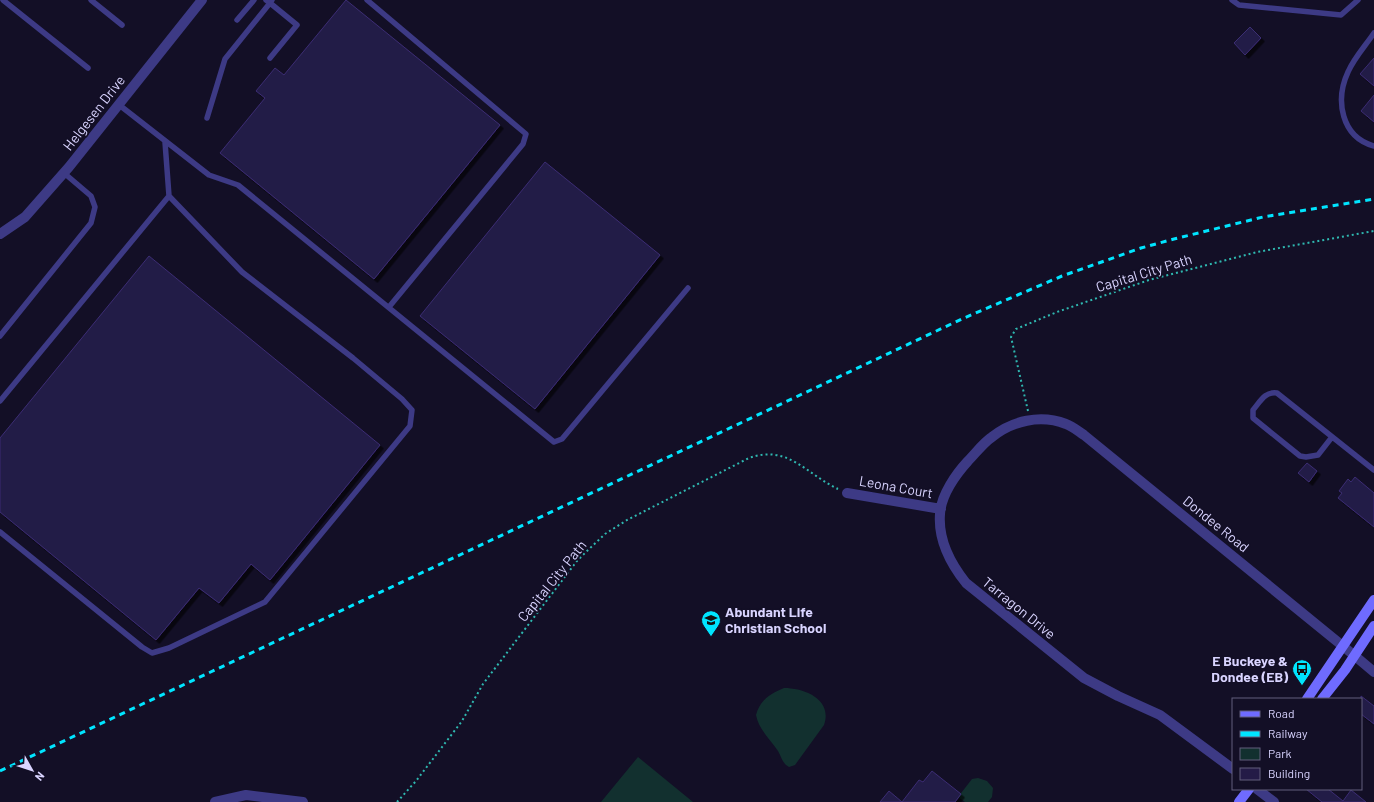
<svg xmlns="http://www.w3.org/2000/svg" width="1374" height="802" font-family="Barlow,sans-serif">
  <style>
    .green { fill: #12302f }
    .building { fill: #241b47; stroke: #3b2d73; filter: url(#shadow) }
    .lines { fill: none; stroke-linecap: round; stroke-linejoin: round }
    .path { stroke: #2fb8b0; stroke-width: 2; stroke-dasharray: 2 3; stroke-linecap: butt }
    .service { stroke: #3d3a85; stroke-width: 5.5 }
    .minor { stroke: #3d3a85; stroke-width: 10 }
    .tertiary { stroke: #3d3a85; stroke-width: 10 }
    .secondary { stroke: #6f6bff; stroke-width: 10 }
    .rail { stroke: #00e5ff; stroke-width: 3; stroke-dasharray: 6 5; stroke-linecap: butt }
    .labels { text-anchor: middle; stroke-width: 3.5; stroke-linejoin: round; paint-order: stroke }
    .street-label { font-size: 14px; fill: #d9d4ff; stroke: #130f26 }
    .poi-label { font-size: 14px; font-weight: bold; fill: #d9d4ff; stroke: #130f26; text-anchor: start }
  </style>
  <defs>
    <filter id="shadow"><feDropShadow dx="3.5" dy="3.5" stdDeviation="0" flood-color="#0009"/></filter>
  </defs>
  <rect width="100%" height="100%" fill="#130f26"/>
  <path class="green" d="M784,688C804,688 833,699 824,725L795,765L789,767C782,763 782,758 778,751C770,739 759,730 756,715C760,700 770,694 784,688Z
    M638,757L693,802H601Z
    M978,778L987,781L993,788L992,797L988,802H965L958,797L972,779Z"/>
  <path class="building" d="M346,0L500,125L374,279L220,153L265,98L256,91L275,68L284,75Z
    M1250,27L1261,38L1245,55L1234,43Z
    M1374,58V86L1360,74Z
    M1374,95V122L1361,111Z
    M545,162L660,255L535,409L420,316Z
    M149,256L380,445L270,580L251,564L219,603L199,588L156,640L0,512V438Z
    M1307,463L1317,471L1309,482L1298,473Z
    M1355,477L1374,493V527L1338,498L1342,493L1339,491L1348,479L1351,482Z
    M1361,696L1374,706V724L1361,714Z
    M932,771L961,794L955,802H880L889,791L902,802L919,780L923,782Z
    M1306,789H1328L1343,801L1351,790L1366,802H1322Z"/>
  <g class="lines">
    <path class="path" d="M1028,411L1011,337L1016,329L1057,312L1149,280L1257,252L1374,231
      M397,802L416,781L462,721L483,684L577,561L587,551L605,534L627,520L749,458C788,444 806,474 838,489"/>
    <path class="service" d="M3,0L88,68
      M91,0L122,25
      M367,0L526,134L523,144L389,307
      M1232,0L1239,5L1341,15L1358,0
      M237,20L254,0
      M1374,33C1366,45 1354,58 1348,72C1335,100 1341,137 1374,146
      M270,58L297,25L270,3L272,0
      M118,104L209,175L238,185L554,442L562,439L688,288
      M207,118L225,59L270,3L266,0
      M0,336L91,223L95,207L91,196L64,173
      M0,401L169,196
      M1332,437L1318,455L1306,457L1300,456L1253,418V410C1260,402 1265,391 1277,393L1374,470
      M0,532L142,647L152,653L169,648L265,602L410,426L412,410L402,399L353,358L242,272L169,196L165,142"/>
    <path class="minor" d="M0,234L25,217L69,167L202,0
      M847,493L941,509
      M1233,769L1160,715L1118,696L1084,678L966,583C950,563 938,540 940,514C941,495 956,474 968,461C976,453 983,443 992,437C1012,421 1040,414 1066,424C1072,426 1078,431 1084,435L1355,656
      M1257,789L1274,802
      M215,802L246,795L303,802"/>
    <path class="tertiary" d="M1355,656L1374,672"/>
    <path class="secondary" d="M1307,699L1374,600
      M1322,699L1345,670L1374,626
      M1239,802L1249,789"/>
    <path class="rail" d="M0,771L964,318L1062,276L1141,248L1174,239L1263,217L1374,199"/>
  </g>
  <defs>
    <g id="school-pin" transform="scale(1)"><path d="M0 17L-7.5 6A9.5 9.5 0 1 1 7.5 6Z" fill="#00e5ff" stroke="#130f26"/><path d="M0-5L7-2L0 1L-7-2ZM-4 1L0 2.5L4 1V4Q0 6-4 4Z" fill="#111"/></g>
    <g id="bus-pin" transform="scale(1)"><path d="M0 17L-7.5 6A9.5 9.5 0 1 1 7.5 6Z" fill="#00e5ff" stroke="#130f26"/><path d="M-5-6H5V4H4V6H2V4H-2V6H-4V4H-5ZM-3.5-4V0h7V-4ZM-3.5 1.2v1.5H-2V1.2ZM2 1.2v1.5H3.5V1.2Z" fill="#111"/></g>
  </defs>
  <g fill-rule="evenodd">
    <use href="#school-pin" x="711" y="620"/>
    <use href="#bus-pin" x="1302" y="669"/>
  </g>
  <g class="labels">
    <g class="street-label">
      <text transform="translate(94 113) rotate(-52)" y="5">Helgesen Drive</text>
      <text transform="translate(1144 273) rotate(-17)" y="5">Capital City Path</text>
      <text transform="translate(896 487) rotate(10)" y="5">Leona Court</text>
      <text transform="translate(1216 524) rotate(39)" y="5">Dondee Road</text>
      <text transform="translate(552 581) rotate(-51)" y="5">Capital City Path</text>
      <text transform="translate(1019 608) rotate(39)" y="5">Tarragon Drive</text>
    </g>
    <g class="poi-label">
      <text x="725" y="617">Abundant Life<tspan x="725" dy="16">Christian School</tspan></text>
      <text x="1288" y="666" text-anchor="end">E Buckeye &amp;<tspan x="1288" dy="16">Dondee (EB)</tspan></text>
    </g>
  </g>
  <rect x="1232" y="698" width="130" height="92" fill="#130f26" stroke="#625e7d"/>
  <rect x="1240" y="711" width="20" height="6" fill="#6f6bff" stroke="#625e7d"/>
  <text x="1268" y="718" font-size="12" fill="#d9d4ff">Road</text>
  <rect x="1240" y="731" width="20" height="6" fill="#00e5ff" stroke="#625e7d"/>
  <text x="1268" y="738" font-size="12" fill="#d9d4ff">Railway</text>
  <rect x="1240" y="748" width="20" height="12" fill="#12302f" stroke="#625e7d"/>
  <text x="1268" y="758" font-size="12" fill="#d9d4ff">Park</text>
  <rect x="1240" y="768" width="20" height="12" fill="#241b47" stroke="#625e7d"/>
  <text x="1268" y="778" font-size="12" fill="#d9d4ff">Building</text>
  <g transform="translate(32 770) rotate(129)" stroke="#130f26" stroke-width="3" paint-order="stroke">
  <path d="M0-3L7 15L0 10L-7 15Z" fill="#d9d4ff"/>
  <text y="-6" font-size="11" font-weight="bold" text-anchor="middle" fill="#d9d4ff">N</text>
  </g>
</svg>
